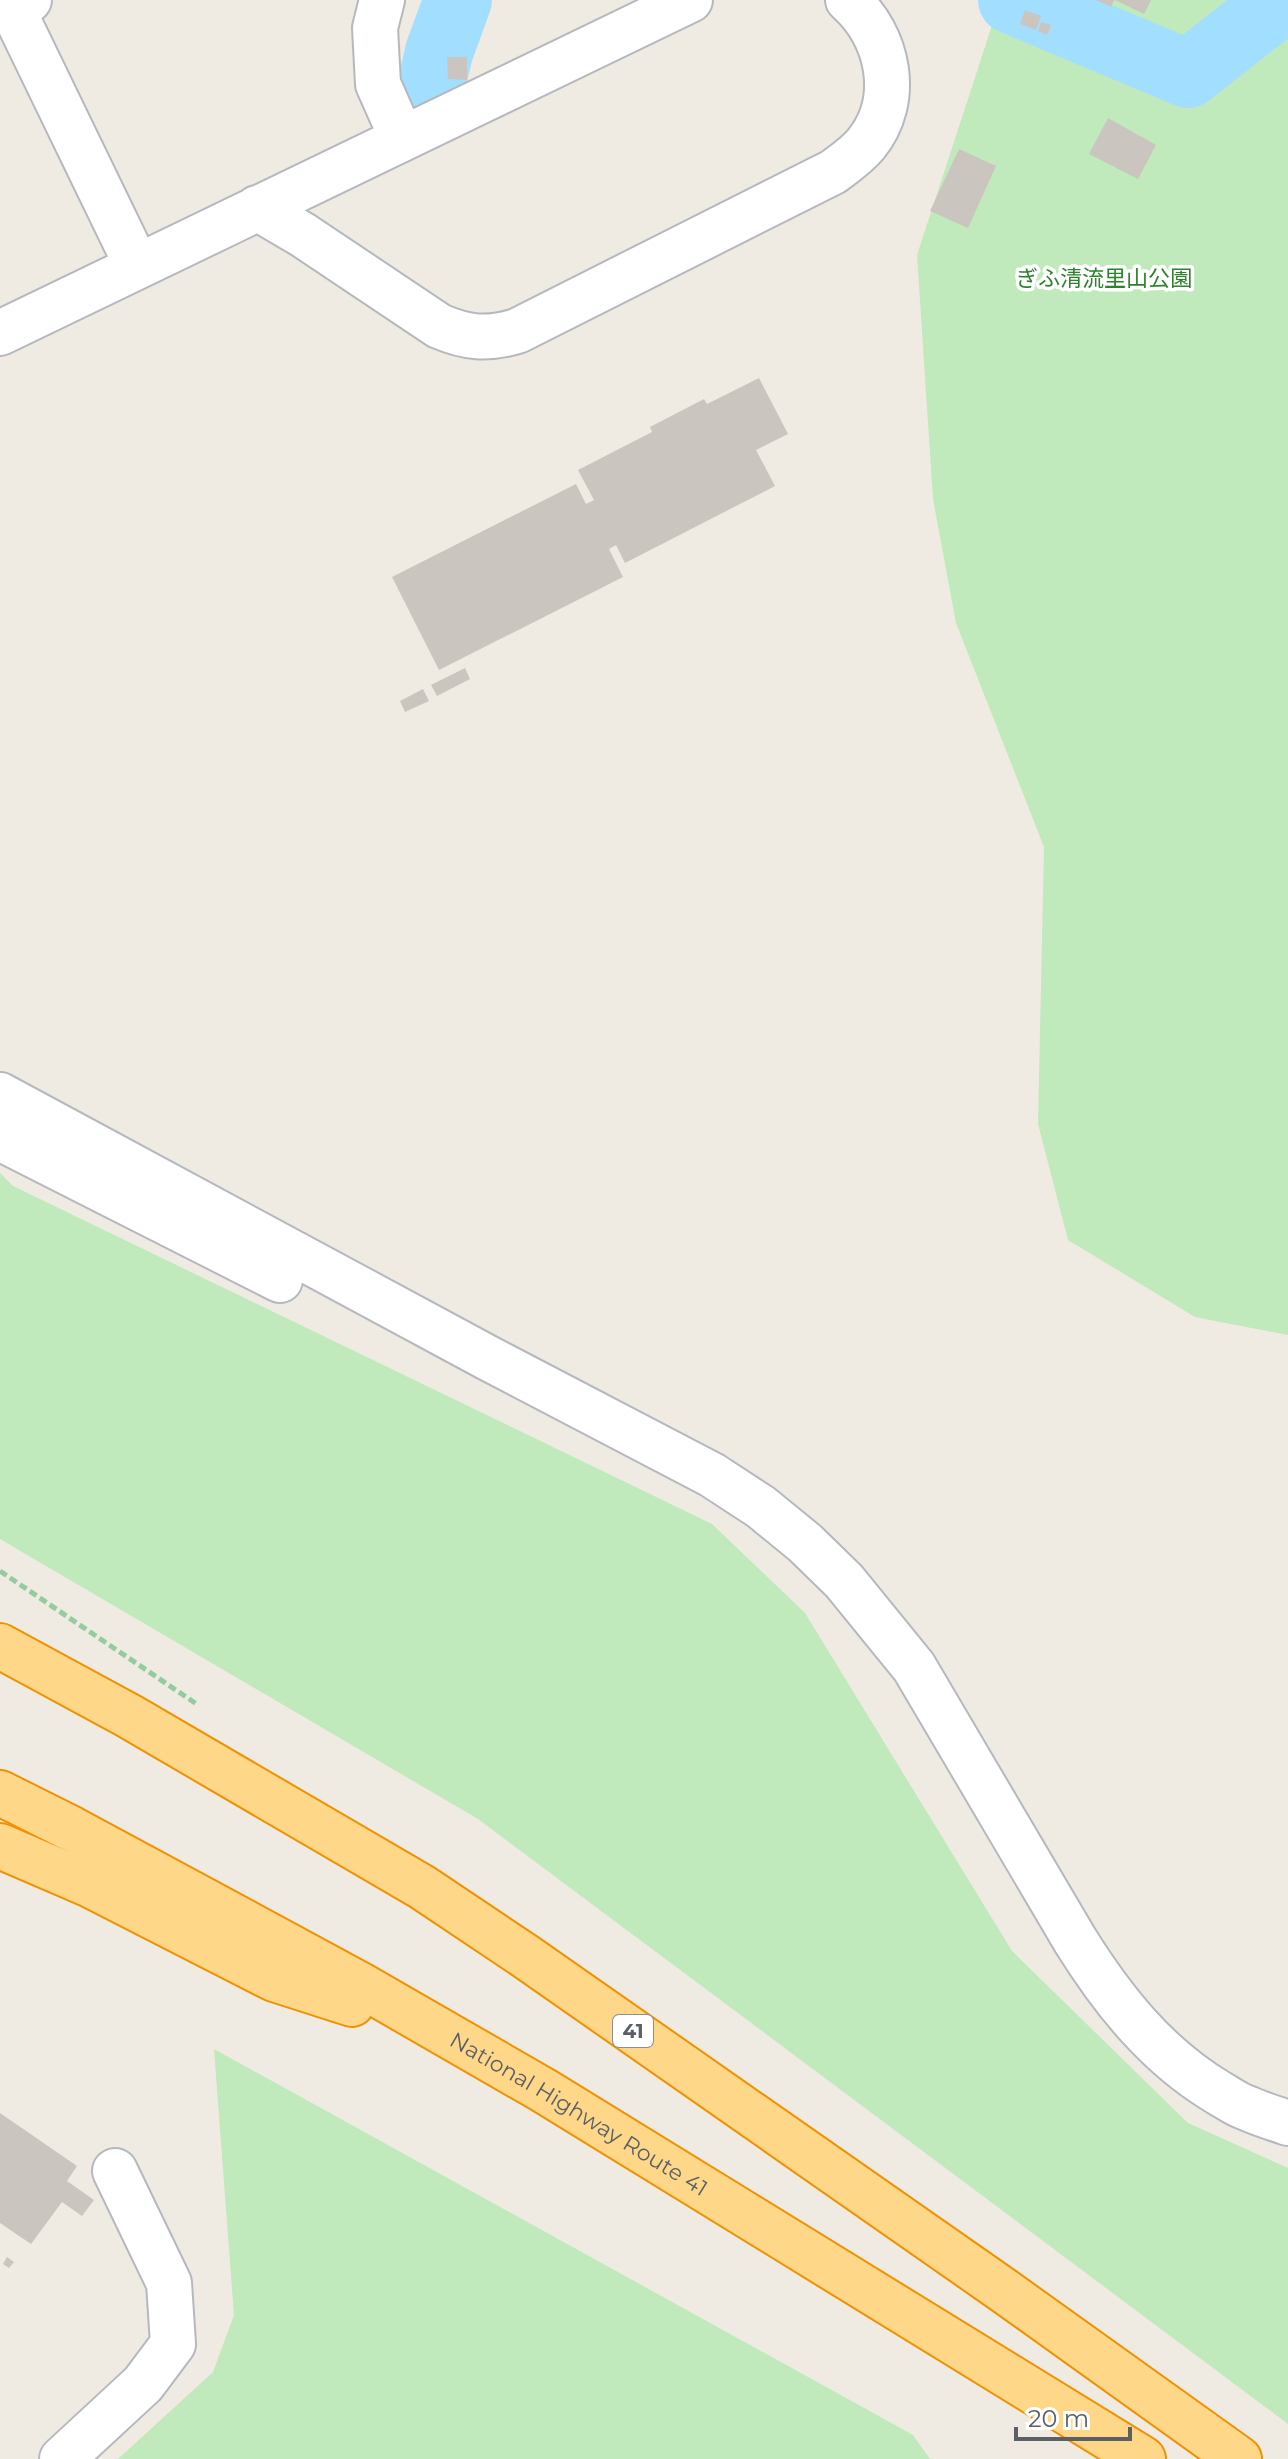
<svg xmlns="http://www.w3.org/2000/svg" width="1288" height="2459" font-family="Montserrat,'Noto Sans JP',sans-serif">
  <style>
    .green { fill: #c0e9bc }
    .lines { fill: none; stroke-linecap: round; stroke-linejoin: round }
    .river { stroke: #a2deff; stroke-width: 68 }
    .building { fill: #cac5bf }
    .minor-casing { stroke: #b5b9be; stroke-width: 48 }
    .highway-casing { stroke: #f19100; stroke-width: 48 }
    .path { stroke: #94cb9f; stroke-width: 5; stroke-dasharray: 8 4; stroke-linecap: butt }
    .minor { stroke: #fff; stroke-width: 44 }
    .highway { stroke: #ffd789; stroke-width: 44 }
    .labels { text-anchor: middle; stroke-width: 7; stroke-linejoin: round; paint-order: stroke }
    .shield { fill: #fff; stroke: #8c9093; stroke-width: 2 }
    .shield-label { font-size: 20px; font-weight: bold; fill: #5a6065 }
    .park-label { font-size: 22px; fill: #2f822c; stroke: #fff }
    .street-label { font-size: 22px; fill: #5a6065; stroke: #fff }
  </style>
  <rect width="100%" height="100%" fill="#efebe2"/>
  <path class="green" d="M992,0H1288V1335L1195,1317L1068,1240L1038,1124L1044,847L956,623L933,499L917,255L999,4Z
    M0,1173L13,1186L712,1524L805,1613L1012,1951L1188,2123L1288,2168V2424L478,1819L0,1539Z
    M214,2049L913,2435L930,2459H118L213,2372L234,2315Z"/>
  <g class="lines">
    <path class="river" d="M1012,0L1188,74L1278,3L1288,2
      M432,83L439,52L458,0"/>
  </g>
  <path class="building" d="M1096,0H1114L1111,7Z
    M1115,0H1151L1144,14Z
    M1025,10L1041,16L1036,30L1020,24Z
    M1041,22L1051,25L1047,35L1038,31Z
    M447,57H467V80L448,79Z
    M1108,118L1156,145L1138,179L1089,154Z
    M959,149L996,166L968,228L930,211Z
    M759,378L788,434L756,450L775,486L625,563L616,545L609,549L623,577L439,670L392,577L576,484L586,504L594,500L578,470L652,432L650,427L704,399L707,404Z
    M465,668L470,679L437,696L431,685Z
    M423,689L429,701L405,712L400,701Z
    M0,2113L77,2166L67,2181L94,2200L82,2216L62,2202L31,2244L0,2223Z
    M7,2257L14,2262L9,2268L3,2264Z"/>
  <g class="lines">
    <g class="minor-casing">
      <path id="minor" d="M29,0L12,8L137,266
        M382,0L375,28L378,84L402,138
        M257,208L303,235L439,326C467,338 487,340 517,331L833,172C845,163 856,156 866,144C902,100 889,36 848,0
        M0,333L690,0
        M0,1095L488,1358L712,1475L761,1507L805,1543L844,1581L914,1667L1075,1940C1113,2001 1157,2056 1219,2093C1228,2098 1237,2105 1247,2108C1260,2114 1274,2118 1288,2123
        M0,1138L280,1280
        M62,2459L143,2384L173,2344L169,2283L115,2171"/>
    </g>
    <g class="highway-casing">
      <g id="highway">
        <path d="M0,1646L129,1716L422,1887L525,1956L1003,2290L1239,2459"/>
        <path id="s1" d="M0,1793L72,1829L359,1984L543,2090L1143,2459"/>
        <path d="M0,1846L88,1884L274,1979L352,2004"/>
      </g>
    </g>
    <path class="path" d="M0,1571L198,1705"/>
    <use href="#minor" class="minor"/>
    <use href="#highway" class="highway"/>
  </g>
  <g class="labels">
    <rect class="shield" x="613" y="2015" width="40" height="32" rx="6"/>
    <g class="shield-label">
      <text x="633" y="2038">41</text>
    </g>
    <g class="park-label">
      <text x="1104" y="286">ぎふ清流里山公園</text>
    </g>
    <g class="street-label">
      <text dy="8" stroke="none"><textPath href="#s1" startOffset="662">National Highway Route 41</textPath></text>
    </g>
  </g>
  <path d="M1016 2427v12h114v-12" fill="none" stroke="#5a6065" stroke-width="4"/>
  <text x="1028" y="2427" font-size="24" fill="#5a6065" stroke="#ffffff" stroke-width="6" paint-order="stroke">20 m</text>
</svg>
